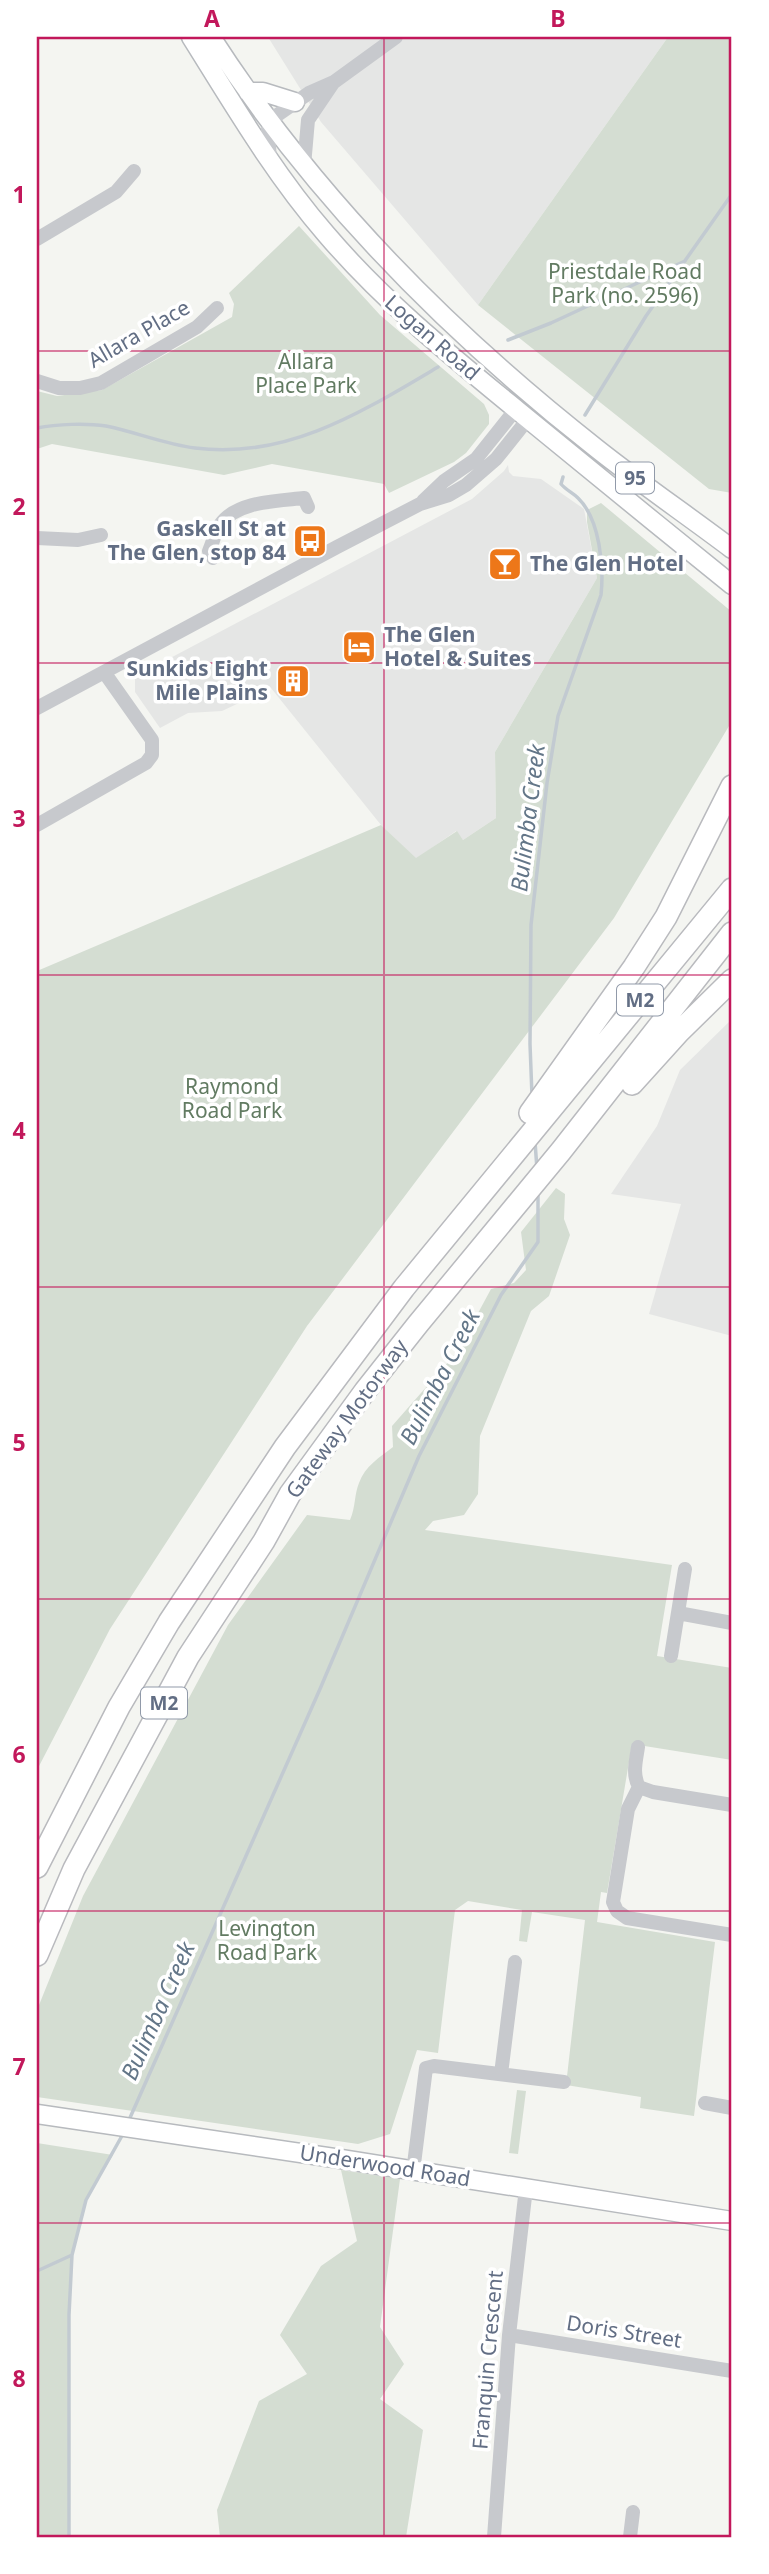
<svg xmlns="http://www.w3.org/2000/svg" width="769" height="2574" font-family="'Noto Sans',sans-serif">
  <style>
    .built { fill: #e5e6e5 }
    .green { fill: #d4ddd2 }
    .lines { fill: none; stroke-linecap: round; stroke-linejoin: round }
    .stream { stroke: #c2cad1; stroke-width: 3.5 }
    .major-casing { stroke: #b7babe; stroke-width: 21 }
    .highway-casing { stroke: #b9babe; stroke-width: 24 }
    .minor { stroke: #c7c9cd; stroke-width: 14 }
    .major { stroke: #fff; stroke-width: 18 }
    .highway { stroke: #fff; stroke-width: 21 }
    .grid { fill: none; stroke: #c2185b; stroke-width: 2; stroke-opacity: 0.55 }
    .labels { text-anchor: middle; stroke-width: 7; stroke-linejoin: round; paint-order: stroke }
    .shield { fill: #fff; stroke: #919aa9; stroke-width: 2 }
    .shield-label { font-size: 19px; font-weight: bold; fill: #626e84 }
    .park-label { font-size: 21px; fill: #627b62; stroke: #fff }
    .street-label { font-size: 21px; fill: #626e84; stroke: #fff }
    .poi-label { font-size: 21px; font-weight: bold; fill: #626e84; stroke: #fff; text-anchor: end }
    .water-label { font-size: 23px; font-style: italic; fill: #637688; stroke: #fff }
    .neatline { fill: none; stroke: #c2185b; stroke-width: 2.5 }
    .grid-label { font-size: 23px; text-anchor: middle; font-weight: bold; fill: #c2185b }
  </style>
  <rect width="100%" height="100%" fill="#f4f5f1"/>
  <path class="built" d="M268,37H668L478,305L321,122Z
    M508,465L509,472L513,476L541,479L584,509L597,578L495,752L496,818L463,840L456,831L416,859L381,825L271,688L222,711L188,713L160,728L135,692V679L140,674L472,499L504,471Z
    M732,1019V1336L649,1314L681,1204L611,1194L657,1126L680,1070Z"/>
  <path class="green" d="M668,37H732V493L709,489L478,305Z
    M299,226L380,315L484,404L489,415V424L466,453L454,462L389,493L384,484L272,464L224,475L52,444L37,449V391L57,396L102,390L232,317L234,304L229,293Z
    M601,503L732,612V721L614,918L307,1326L110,1629L37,1770V971L381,825L416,858L457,831L463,840L496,818L495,752L597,578L587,522V510Z
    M556,1188L565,1194L564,1219L570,1235L549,1296L531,1311L480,1436L478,1494L464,1515L433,1521L425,1530L672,1565L657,1656L732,1668V1760L632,1744L607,1893L601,1892L597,1922L715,1942L694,2116L640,2108L641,2097L566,2085L585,1920L532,1912L527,1942L519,1941L522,1910L468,1901L455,1910L438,2053L417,2050L390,2134L358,2144L37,2097V2010L83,1896L228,1625L307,1515L350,1520C356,1506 354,1495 359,1483C365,1466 380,1457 393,1447L392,1426L457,1352L491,1289L514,1283L526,1270L521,1232Z
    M517,2090L526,2091L518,2154L509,2153Z
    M37,2143L113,2155L86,2200L72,2255L69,2315V2537H37Z
    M341,2170L400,2179L380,2327L404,2364L380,2399L423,2430L406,2537H220L217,2510L259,2401L307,2374L280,2335L321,2266L357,2241Z"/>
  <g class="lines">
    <path class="stream" d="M508,340L551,323L685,261
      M585,415L646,316L732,194
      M37,428C57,424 86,423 106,426C136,432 164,444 195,448C286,460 362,412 438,367
      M532,1096L530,1044L531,925L547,783L558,716L601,595C604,567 600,519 578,498C573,493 566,490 561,484L563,477
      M535,1142L537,1169
      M129,2120L320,1689L419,1456L501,1295L538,1242V1191
      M37,2271L72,2255
      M69,2537V2315L72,2255L86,2200L123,2134"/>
    <g class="major-casing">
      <path id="major" d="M191,37C233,104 274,174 326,234C383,301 450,355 517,410C589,469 660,527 732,585
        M211,37C314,197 447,331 596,448C640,483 687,515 732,549
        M248,92H263L295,102
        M37,2114L341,2159L732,2221"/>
    </g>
    <g class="highway-casing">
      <path id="highway" d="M632,1084L679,1032L732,980
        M530,1113L634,967L666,917L732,786
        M37,1867L119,1707L169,1622L285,1447L404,1288L732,889
        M37,1955L74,1869L188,1657L264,1541L290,1494L365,1391L418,1324L561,1151L732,933"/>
    </g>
    <path class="minor" d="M270,161L268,130L273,118L309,93L334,82L396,37
      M304,166L308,120L333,83
      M37,239L116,192L134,171
      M37,381L59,388H80L101,383L197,327L217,308
      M423,501L444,481L476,459L516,409
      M37,538L78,540L101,535
      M213,558L209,551C213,542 215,532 220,525C236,501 278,501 304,498L308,507
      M37,708L337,547L420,504L449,495L466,485L496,459L528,419
      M37,825L146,763L152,755V740L104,672
      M678,1613L732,1623
      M671,1656L685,1569
      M638,1747C636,1761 632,1774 639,1787L628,1809L613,1902L617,1911L627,1918L732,1935
      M639,1787L653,1792L732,1805
      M501,2074L515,1962
      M705,2103L732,2108
      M413,2172L426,2068L434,2066L564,2082
      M509,2335L732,2371
      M494,2537L509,2335L526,2188
      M630,2537L633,2512"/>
    <use href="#major" class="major"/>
    <use href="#highway" class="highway"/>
  </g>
  <path class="grid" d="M384,37V2537M37,351H732M37,663H732M37,975H732M37,1287H732M37,1599H732M37,1911H732M37,2223H732"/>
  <defs>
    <g id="bus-square" transform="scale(1.75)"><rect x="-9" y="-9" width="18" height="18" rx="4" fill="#ed7719" stroke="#fff"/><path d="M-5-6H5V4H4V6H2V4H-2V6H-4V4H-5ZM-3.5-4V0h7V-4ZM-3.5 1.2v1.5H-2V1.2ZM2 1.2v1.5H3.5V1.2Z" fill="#fff"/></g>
    <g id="bar-square" transform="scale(1.75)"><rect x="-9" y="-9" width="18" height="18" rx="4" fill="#ed7719" stroke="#fff"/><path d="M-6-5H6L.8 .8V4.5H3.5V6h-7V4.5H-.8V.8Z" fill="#fff"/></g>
    <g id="hotel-square" transform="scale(1.75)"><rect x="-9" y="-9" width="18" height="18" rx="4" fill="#ed7719" stroke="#fff"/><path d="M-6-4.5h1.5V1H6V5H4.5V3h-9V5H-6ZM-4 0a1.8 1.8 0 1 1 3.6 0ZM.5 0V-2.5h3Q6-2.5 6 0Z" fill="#fff"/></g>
    <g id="building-square" transform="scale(1.75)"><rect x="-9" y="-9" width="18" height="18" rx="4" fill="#ed7719" stroke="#fff"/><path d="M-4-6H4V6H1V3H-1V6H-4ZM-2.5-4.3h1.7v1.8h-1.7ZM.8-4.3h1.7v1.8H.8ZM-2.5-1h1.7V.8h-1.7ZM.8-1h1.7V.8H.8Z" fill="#fff"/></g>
  </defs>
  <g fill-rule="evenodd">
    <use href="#bus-square" x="310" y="541"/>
    <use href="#bar-square" x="505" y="564"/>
    <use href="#hotel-square" x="359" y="647"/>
    <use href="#building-square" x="293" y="681"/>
  </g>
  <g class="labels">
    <g class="shield">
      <rect x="616" y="462.5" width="38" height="31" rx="5"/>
      <rect x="617" y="984.5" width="46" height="31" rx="5"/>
      <rect x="141" y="1687.5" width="46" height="31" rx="5"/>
    </g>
    <g class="shield-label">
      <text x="635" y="485">95</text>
      <text x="640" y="1007">M2</text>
      <text x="164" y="1710">M2</text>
    </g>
    <g class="park-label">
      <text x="625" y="279">Priestdale Road<tspan x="625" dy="24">Park (no. 2596)</tspan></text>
      <text x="306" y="369">Allara<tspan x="306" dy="24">Place Park</tspan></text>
      <text x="232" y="1094">Raymond<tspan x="232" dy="24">Road Park</tspan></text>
      <text x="267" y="1936">Levington<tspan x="267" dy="24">Road Park</tspan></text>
    </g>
    <g class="street-label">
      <text transform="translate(139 334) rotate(-30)" y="7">Allara Place</text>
      <text transform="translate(432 338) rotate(41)" y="7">Logan Road</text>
      <text transform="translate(347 1419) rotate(-54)" y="7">Gateway Motorway</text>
      <text transform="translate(385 2166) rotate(9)" y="7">Underwood Road</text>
      <text transform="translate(624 2332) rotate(9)" y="7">Doris Street</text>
      <text transform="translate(488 2360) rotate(-85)" y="7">Franquin Crescent</text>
    </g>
    <g class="poi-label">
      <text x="286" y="536">Gaskell St at<tspan x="286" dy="24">The Glen, stop 84</tspan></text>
      <text x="530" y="571" text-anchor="start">The Glen Hotel</text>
      <text x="384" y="642" text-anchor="start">The Glen<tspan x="384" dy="24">Hotel &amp; Suites</tspan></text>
      <text x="268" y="676">Sunkids Eight<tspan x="268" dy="24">Mile Plains</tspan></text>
    </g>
    <g class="water-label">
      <text transform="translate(528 818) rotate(-83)" y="8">Bulimba Creek</text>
      <text transform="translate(440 1377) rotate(-63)" y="8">Bulimba Creek</text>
      <text transform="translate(158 2011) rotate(-66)" y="8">Bulimba Creek</text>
    </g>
  </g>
  <rect width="769" height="2574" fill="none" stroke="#ffffff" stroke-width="77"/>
  <rect x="38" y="38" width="692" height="2498" class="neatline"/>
  <g class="grid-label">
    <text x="212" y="27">A</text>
    <text x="558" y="27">B</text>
    <text x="19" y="203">1</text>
    <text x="19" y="515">2</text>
    <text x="19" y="827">3</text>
    <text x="19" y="1139">4</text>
    <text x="19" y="1451">5</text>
    <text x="19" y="1763">6</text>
    <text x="19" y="2075">7</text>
    <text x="19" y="2387">8</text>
  </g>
</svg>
